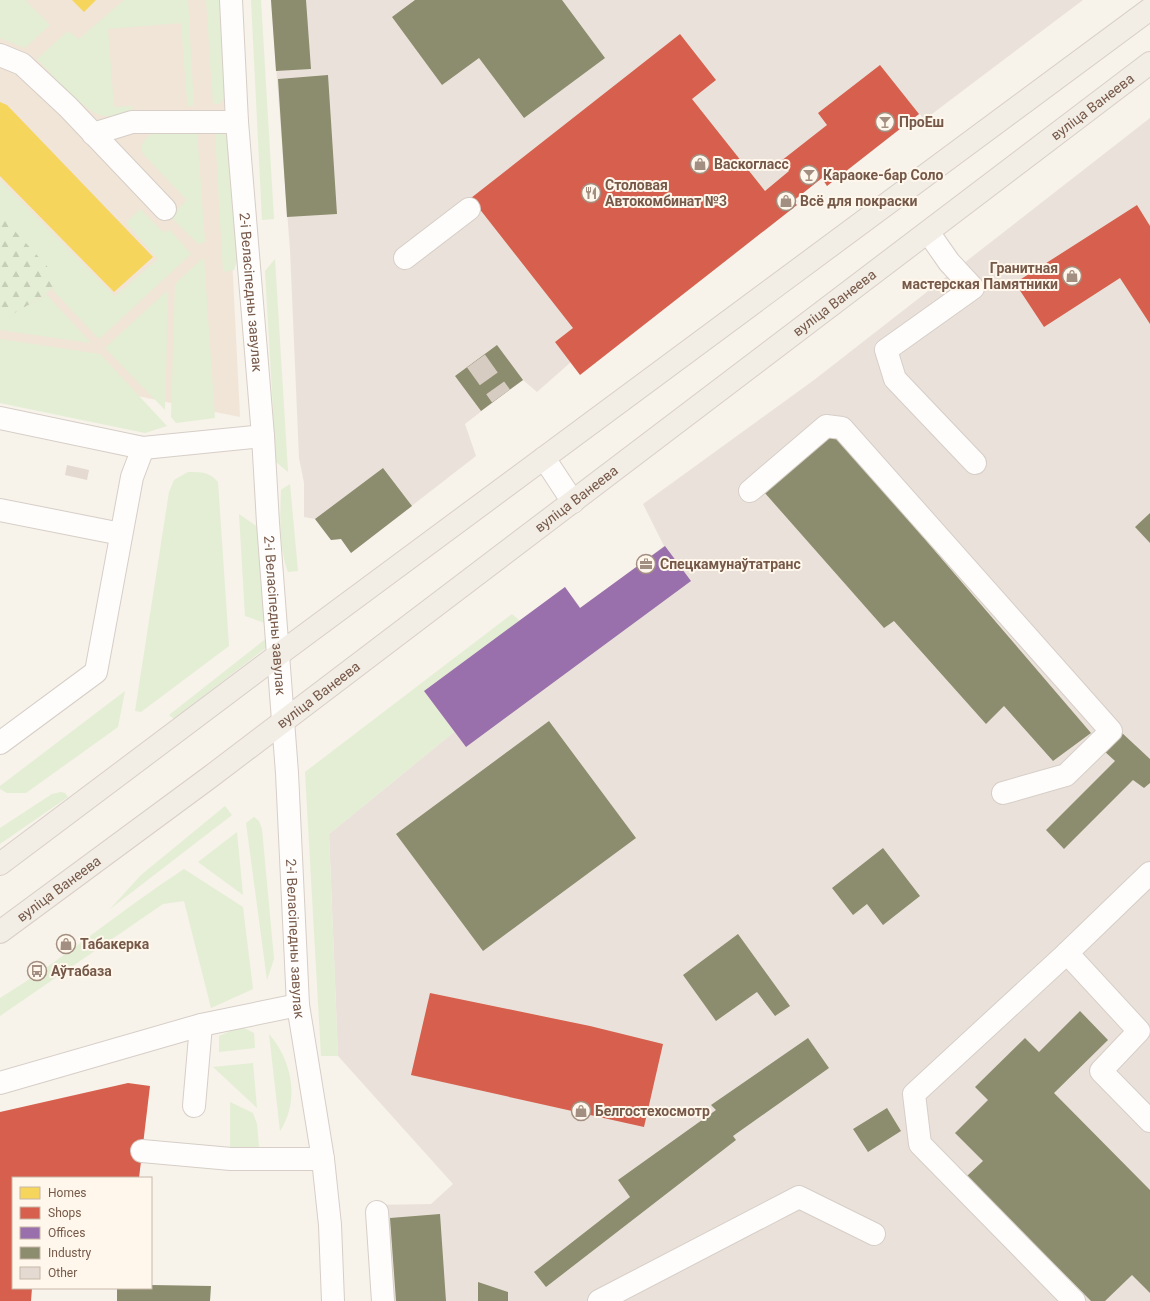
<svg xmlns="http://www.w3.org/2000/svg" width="1150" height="1301" font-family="Roboto,sans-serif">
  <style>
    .residential { fill: #f1e5d7 }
    .industrial { fill: #eae2da }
    .green { fill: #e3eed4 }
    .forest { fill: url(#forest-firs) }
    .homes { fill: #f6d55c }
    .shops { fill: #d6604d }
    .offices { fill: #9970ab }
    .industry { fill: #8c8c6e }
    .building { fill: #e4dad1 }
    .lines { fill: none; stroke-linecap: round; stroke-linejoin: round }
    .minor-tunnel { stroke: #d7ccc2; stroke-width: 22; stroke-dasharray: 22 11; stroke-linecap: butt }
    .minor-casing { stroke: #d6cec7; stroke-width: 24 }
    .major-casing { stroke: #d8cfc9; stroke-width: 24 }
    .minor { stroke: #fefdfc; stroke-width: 22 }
    .major { stroke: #f2ede5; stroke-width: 22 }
    .labels { text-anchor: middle; stroke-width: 4; stroke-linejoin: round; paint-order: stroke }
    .street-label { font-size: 14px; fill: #765949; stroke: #fff7eb }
    .poi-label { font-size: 14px; font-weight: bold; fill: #765949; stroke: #fff7eb; text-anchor: start }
  </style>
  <defs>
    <pattern id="forest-firs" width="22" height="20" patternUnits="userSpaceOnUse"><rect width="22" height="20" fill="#e3eed4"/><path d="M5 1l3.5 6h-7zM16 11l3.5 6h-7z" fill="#c6ceb8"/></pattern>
  </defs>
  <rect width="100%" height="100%" fill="#f7f2ea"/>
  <path class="residential" d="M0,0H219L240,417L0,368Z"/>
  <path class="industrial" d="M271,0H1083L924,120L920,114L827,186L821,179L793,201L797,205L571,362L537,392L523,380L501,396L465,424L476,456L351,553L341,539L331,540L315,519L304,517V483L299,458L290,250Z
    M1150,118V1301H374L370,1205L431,1204L453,1184L338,1056L329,834L454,732L424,691L565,587L581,608L664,546L643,504L814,380Z"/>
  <path class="green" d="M0,0H25L50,25L25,48L0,38Z
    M124,0H188L194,106H188L187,101L181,23L108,29L114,107L133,106L131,112C123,115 110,118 100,115C84,111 50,72 37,59L68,31L79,39Z
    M206,0H224L228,96L219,104H213Z
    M251,0H261L274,219L262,220Z
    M197,130L205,242L198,244L170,216L187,200L143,154L141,147C150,124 177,130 197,130Z
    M215,132H220L229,137L239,255L234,270L223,272Z
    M0,180L115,296L158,259L126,223L140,209L163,232L170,230L191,254L99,339L52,289L54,286L0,215Z
    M204,257L215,418L176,423L171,417L175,284Z
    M275,259L288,472L276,462L265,271Z
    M168,290L165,410L105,348Z
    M46,294L91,343L0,330V323C8,319 14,313 21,309C30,304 39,301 46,294Z
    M0,339L100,354L167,426L145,433L0,403Z
    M188,472C202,472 209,472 218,482L229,646L141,712L135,711L169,492L174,480Z
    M290,484L298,571L288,572C279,548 280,516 281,490Z
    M239,514L258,527L265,623L245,616Z
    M512,614L520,621L424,691L454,732L329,834L338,1056H321L305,772Z
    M268,637L267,647L174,719L169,715Z
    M125,691L118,727L26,793H7L0,789V786Z
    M61,792L65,793L68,797L0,844V828L52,794Z
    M225,806L232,815L110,909L141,875Z
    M254,817L259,821L262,829L274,959L267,980L246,823Z
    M237,832L243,895L198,862Z
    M184,869L243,907L253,989L211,1008L184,901L163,904L0,1016V998C64,959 121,910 184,869Z
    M244,1028L254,1033L255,1048L219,1052V1036L233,1030Z
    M269,1034C292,1060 300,1100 280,1131Z
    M253,1063L257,1108L213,1067Z
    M230,1102L253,1113L257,1124L259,1147L230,1150Z"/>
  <path class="forest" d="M0,215L47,266L54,286C44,297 33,302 21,309C14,313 8,319 0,323Z"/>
  <path class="homes" d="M72,0H96L84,12Z
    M0,102L7,105L153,257L114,292L0,176Z"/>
  <path class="shops" d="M680,34L716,80L692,99L765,191L789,171L781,161L827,125L818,113L880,65L919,114L827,186L822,178L793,201L797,205L580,375L555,342L573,328L471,198Z
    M1137,205L1150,226V324L1120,278L1044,327L1015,283Z
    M430,993L590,1026L663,1044L644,1127L411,1075Z
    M128,1083L150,1086L139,1178H13V1288H32L31,1301H0V1112Z"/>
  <path class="offices" d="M665,546L691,581L466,747L424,691L565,587L580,608Z"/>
  <path class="industry" d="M271,0H306L311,69L276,71Z
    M415,0H562L605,58L524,118L479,58L442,85L392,17Z
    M328,75L337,214L287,217L278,79Z
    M497,345L523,380L481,411L455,376Z
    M833,432L1091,733L1053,761L1004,706L986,724L894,621L884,628L764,492Z
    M383,468L412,506L351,553L341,539L331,540L315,519Z
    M1150,513V543L1135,527Z
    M549,721L636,838L483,951L396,834Z
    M1121,732L1150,759V783L1144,788L1133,780L1064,849L1046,830L1115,761L1103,750Z
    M883,848L920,896L883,925L867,904L853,915L832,888Z
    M738,934L790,1006L775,1016L757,992L716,1021L683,975Z
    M1080,1011L1108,1040L1054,1093L1150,1190V1293L1132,1275L1105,1301H1091L967,1176L983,1161L955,1133L988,1100L975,1087L1025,1038L1039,1052Z
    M808,1038L829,1068L733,1136L736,1140L546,1287L534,1272L630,1197L618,1180L716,1110L711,1105Z
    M887,1108L901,1131L868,1152L853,1129Z
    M440,1214L446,1301H396L390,1218Z
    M478,1282L508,1292V1301H478Z
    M151,1285L211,1286L210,1301H117V1288H151Z"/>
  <path class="building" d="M67,465L89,470L87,480L65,475Z"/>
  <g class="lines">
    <path class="minor-tunnel" d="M476,361L501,396"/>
    <g class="minor-casing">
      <g id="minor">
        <path id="s1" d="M231,0L237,122L263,436L268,523L287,773L298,1005L323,1159L330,1225L333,1301"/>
        <path d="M0,55L22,64L68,107L165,209"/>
        <path d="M93,134L132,122H237"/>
        <path d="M928,232L949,262L973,288L886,350L895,379L975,463"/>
        <path d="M405,258L469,209"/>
        <path d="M0,418L143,448L263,436"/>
        <path d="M544,458L573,502"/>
        <path d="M750,491L826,426L842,428L1111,731L1066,775L1003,793"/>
        <path d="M0,510L121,534"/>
        <path d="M0,743L96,672L132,477L143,448"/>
        <path d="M1150,873L1067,953L1139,1031L1101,1071L1150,1121"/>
        <path d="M1067,953L914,1094L920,1144L1074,1301"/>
        <path d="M0,1083L201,1025L298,1005"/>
        <path d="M194,1106L201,1025"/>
        <path d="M142,1151L231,1159H323"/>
        <path d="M377,1212L383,1301"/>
        <path d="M599,1301L799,1197L874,1234"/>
      </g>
    </g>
    <g class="major-casing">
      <g id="major">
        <path d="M0,864L278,655L1150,9"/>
        <path id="s2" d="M0,932L210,777L1150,63"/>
      </g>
    </g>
    <use href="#minor" class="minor"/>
    <use href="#major" class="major"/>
  </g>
  <defs>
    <g id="bar-ring" transform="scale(1)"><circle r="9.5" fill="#fff7eb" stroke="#a38f81" stroke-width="1.5"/><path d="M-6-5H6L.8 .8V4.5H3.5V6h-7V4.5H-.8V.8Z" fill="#a38f81"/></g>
    <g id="shop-ring" transform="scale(1)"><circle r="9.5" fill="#fff7eb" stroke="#a38f81" stroke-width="1.5"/><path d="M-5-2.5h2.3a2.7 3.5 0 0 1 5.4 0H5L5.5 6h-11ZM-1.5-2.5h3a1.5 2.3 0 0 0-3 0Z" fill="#a38f81"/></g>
    <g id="restaurant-ring" transform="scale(1)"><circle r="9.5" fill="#fff7eb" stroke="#a38f81" stroke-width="1.5"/><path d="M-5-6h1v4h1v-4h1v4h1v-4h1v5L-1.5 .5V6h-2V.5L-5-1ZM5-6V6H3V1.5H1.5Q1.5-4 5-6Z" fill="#a38f81"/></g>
    <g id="office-ring" transform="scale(1)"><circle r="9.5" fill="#fff7eb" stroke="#a38f81" stroke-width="1.5"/><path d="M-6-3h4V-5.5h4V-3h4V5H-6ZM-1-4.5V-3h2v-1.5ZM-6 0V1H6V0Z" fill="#a38f81"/></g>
    <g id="bus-ring" transform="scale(1)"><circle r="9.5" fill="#fff7eb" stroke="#a38f81" stroke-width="1.5"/><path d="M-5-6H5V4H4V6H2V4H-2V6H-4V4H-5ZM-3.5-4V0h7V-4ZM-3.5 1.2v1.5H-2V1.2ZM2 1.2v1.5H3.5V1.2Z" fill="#a38f81"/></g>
  </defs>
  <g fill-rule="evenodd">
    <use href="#bar-ring" x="885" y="122"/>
    <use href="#shop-ring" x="700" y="164"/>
    <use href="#bar-ring" x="809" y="175"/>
    <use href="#restaurant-ring" x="591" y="193"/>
    <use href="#shop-ring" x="786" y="201"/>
    <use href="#shop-ring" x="1072" y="276"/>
    <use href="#office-ring" x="646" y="564"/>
    <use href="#shop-ring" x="66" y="944"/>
    <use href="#bus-ring" x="37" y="971"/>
    <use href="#shop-ring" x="581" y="1111"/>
  </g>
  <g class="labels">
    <g class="street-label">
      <text dy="5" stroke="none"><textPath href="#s2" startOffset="1369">вуліца Ванеева</textPath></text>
      <text dy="5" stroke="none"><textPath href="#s1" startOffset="293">2-і Веласіпедны завулак</textPath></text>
      <text dy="5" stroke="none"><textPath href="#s2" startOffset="1045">вуліца Ванеева</textPath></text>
      <text dy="5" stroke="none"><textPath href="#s2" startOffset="721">вуліца Ванеева</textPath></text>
      <text dy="5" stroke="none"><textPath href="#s1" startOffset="617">2-і Веласіпедны завулак</textPath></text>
      <text dy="5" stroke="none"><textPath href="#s2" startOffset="397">вуліца Ванеева</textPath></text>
      <text dy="5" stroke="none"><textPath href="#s2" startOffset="73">вуліца Ванеева</textPath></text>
      <text dy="5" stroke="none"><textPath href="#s1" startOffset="941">2-і Веласіпедны завулак</textPath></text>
    </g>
    <g class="poi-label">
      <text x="899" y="127">ПроЕш</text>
      <text x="714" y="169">Васкогласс</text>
      <text x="823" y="180">Караоке-бар Соло</text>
      <text x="605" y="190">Столовая<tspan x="605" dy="16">Автокомбинат №3</tspan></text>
      <text x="800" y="206">Всё для покраски</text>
      <text x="1058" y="273" text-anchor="end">Гранитная<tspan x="1058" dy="16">мастерская Памятники</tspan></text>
      <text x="660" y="569">Спецкамунаўтатранс</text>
      <text x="80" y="949">Табакерка</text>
      <text x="51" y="976">Аўтабаза</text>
      <text x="595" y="1116">Белгостехосмотр</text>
    </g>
  </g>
  <rect x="12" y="1177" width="140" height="112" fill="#fff7eb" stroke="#c8b8aa"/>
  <rect x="20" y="1187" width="20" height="12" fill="#f6d55c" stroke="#c8b8aa"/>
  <text x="48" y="1197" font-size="12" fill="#765949">Homes</text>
  <rect x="20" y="1207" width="20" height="12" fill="#d6604d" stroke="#c8b8aa"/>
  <text x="48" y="1217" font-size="12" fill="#765949">Shops</text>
  <rect x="20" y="1227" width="20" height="12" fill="#9970ab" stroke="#c8b8aa"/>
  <text x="48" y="1237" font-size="12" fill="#765949">Offices</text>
  <rect x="20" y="1247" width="20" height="12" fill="#8c8c6e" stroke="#c8b8aa"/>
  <text x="48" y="1257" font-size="12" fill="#765949">Industry</text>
  <rect x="20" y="1267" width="20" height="12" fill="#e4dad1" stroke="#c8b8aa"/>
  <text x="48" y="1277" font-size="12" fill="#765949">Other</text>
</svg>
